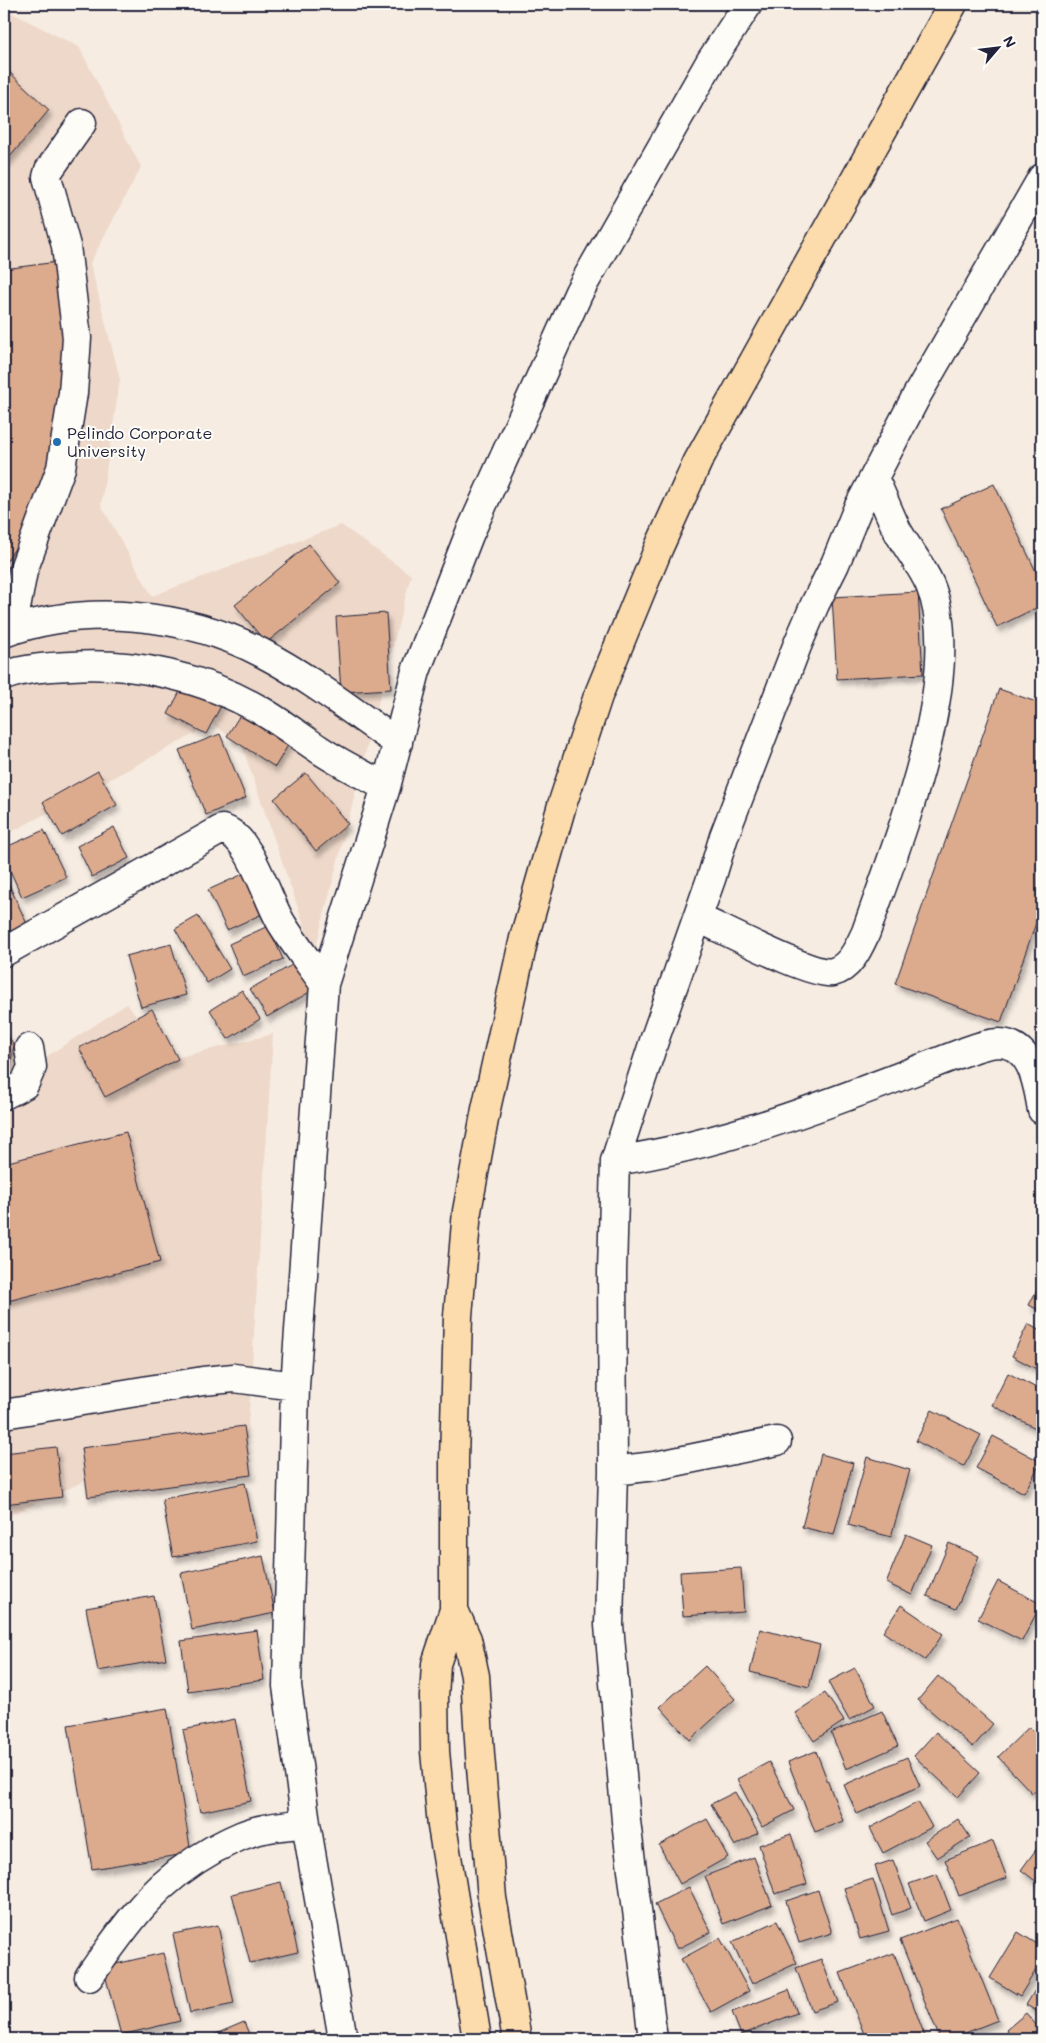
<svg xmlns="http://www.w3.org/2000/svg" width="1046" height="2043" font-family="Mali,sans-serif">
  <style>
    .built { fill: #eed8c9 }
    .building { fill: #dcab8e; stroke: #22223b; filter: url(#shadow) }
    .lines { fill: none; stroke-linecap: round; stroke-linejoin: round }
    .minor-casing { stroke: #22223b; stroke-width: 31 }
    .highway-casing { stroke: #22223b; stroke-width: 31 }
    .minor { stroke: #fdfcf7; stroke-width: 28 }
    .highway { stroke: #fcdcac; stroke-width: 28 }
    .poi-dot { fill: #1f6fb2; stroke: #fdfcf7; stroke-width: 2 }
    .labels { text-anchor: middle; stroke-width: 4; stroke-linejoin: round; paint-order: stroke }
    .poi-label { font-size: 16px; fill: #22223b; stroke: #fdfcf7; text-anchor: start }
  </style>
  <defs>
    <filter id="shadow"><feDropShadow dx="3" dy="5.5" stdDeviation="2.5" flood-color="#0004"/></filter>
  </defs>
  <rect width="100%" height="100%" fill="#f6ece2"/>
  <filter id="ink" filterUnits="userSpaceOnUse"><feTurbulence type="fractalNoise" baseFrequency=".02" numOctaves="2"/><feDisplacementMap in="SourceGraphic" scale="10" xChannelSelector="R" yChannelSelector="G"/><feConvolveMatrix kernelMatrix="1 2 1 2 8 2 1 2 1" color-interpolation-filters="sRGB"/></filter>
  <g filter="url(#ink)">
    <path class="built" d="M4,9L79,47L141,167L90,263L120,379L101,505L152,596L341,525L411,575L314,954L242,746L213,724L4,836Z
      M127,1004L171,1059L273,1034L246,1459L85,1481L4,1518V1040L26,1070Z"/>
    <path class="building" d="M4,67L49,110L4,164Z
      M57,262L66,342L59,438L35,518L4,565V269Z
      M994,484L1042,584V605L997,627L941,509Z
      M309,544L340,583L266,643L235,605Z
      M918,592L923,674L837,679L832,597Z
      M386,613L391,689L341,692L336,617Z
      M185,682L223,702L206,734L168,714Z
      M999,689L1042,704V906L1001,1022L895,984Z
      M245,707L293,737L275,767L227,736Z
      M220,734L246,798L206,815L179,750Z
      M98,771L117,805L62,836L43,802Z
      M306,773L348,824L316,851L274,799Z
      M114,827L129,858L92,877L77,846Z
      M44,830L66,877L22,897L4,857V848Z
      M252,870L271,910L227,930L208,890Z
      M4,874L28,926L4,936Z
      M198,916L230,969L207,983L175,929Z
      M268,926L283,959L243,977L229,944Z
      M171,944L186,995L141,1007L126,956Z
      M297,962L313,990L267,1017L250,989Z
      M242,990L260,1019L228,1039L210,1010Z
      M152,1009L178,1059L105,1097L79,1048Z
      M4,1030L14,1045L8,1076L4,1079Z
      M126,1132L160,1262L4,1302V1163Z
      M1042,1280V1312L1029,1305Z
      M1028,1324L1042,1332V1372L1012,1356Z
      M1008,1373L1042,1391V1424L1039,1430L992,1405Z
      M932,1410L981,1435L964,1466L916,1441Z
      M244,1426L251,1475L88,1497L81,1448Z
      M993,1436L1041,1462L1024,1493L976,1468Z
      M56,1447L62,1497L4,1504V1453Z
      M821,1454L853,1463L834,1535L802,1527Z
      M867,1457L910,1470L891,1537L848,1525Z
      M245,1483L257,1541L173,1557L162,1499Z
      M906,1534L932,1545L912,1595L886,1583Z
      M949,1543L979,1556L956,1609L927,1596Z
      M263,1556L275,1613L192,1630L181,1573Z
      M741,1568L744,1612L683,1616L680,1572Z
      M998,1581L1041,1604L1022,1641L978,1619Z
      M154,1596L166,1659L98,1671L86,1608Z
      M901,1605L943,1634L925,1660L883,1632Z
      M760,1629L820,1645L809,1687L750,1672Z
      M257,1630L264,1680L188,1691L181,1641Z
      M705,1666L735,1699L690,1740L660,1707Z
      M855,1668L875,1706L849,1720L828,1682Z
      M938,1676L993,1724L973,1747L918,1700Z
      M825,1693L844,1721L814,1741L795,1713Z
      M167,1708L191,1853L92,1869L68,1725Z
      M882,1711L898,1746L846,1769L831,1733Z
      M235,1719L251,1801L200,1812L183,1730Z
      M1029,1727L1042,1740V1784L1032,1793L998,1757Z
      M936,1732L980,1773L958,1797L914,1756Z
      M816,1751L843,1821L815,1832L788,1762Z
      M907,1757L920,1786L857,1814L844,1785Z
      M769,1762L794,1810L762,1827L737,1779Z
      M735,1792L758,1833L735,1846L711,1804Z
      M918,1802L932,1827L883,1853L870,1828Z
      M707,1819L728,1857L680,1884L659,1845Z
      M958,1819L970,1837L937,1858L925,1841Z
      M791,1834L807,1884L775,1894L759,1845Z
      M993,1841L1007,1878L959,1896L945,1860Z
      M1040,1844L1042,1845V1886L1021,1870Z
      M754,1857L772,1905L723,1924L705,1876Z
      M893,1860L911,1908L892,1915L875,1866Z
      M937,1874L951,1910L924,1921L909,1884Z
      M873,1879L889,1931L860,1939L844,1888Z
      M281,1882L298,1952L250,1963L232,1894Z
      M689,1887L711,1932L677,1949L655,1904Z
      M818,1890L832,1933L799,1943L786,1901Z
      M957,1918L998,2020L950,2039H940L900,1940Z
      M777,1921L797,1963L752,1984L732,1942Z
      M218,1925L234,2004L190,2013L173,1934Z
      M1018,1932L1042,1947V1960L1020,1996L990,1978Z
      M720,1938L749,1991L711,2012L681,1959Z
      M163,1953L180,2021L121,2035L103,1967Z
      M894,1953L926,2039H866L840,1973Z
      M821,1959L838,2002L812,2011L796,1968Z
      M1040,1982L1042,1983V2014L1026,2005Z
      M789,1990L797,2013L741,2035L732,2012Z
      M1026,2013L1042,2032V2039H1014L1006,2030Z
      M244,2022L251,2039H204Z
      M315,2031L317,2039H272Z
      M802,2032L806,2039H789Z"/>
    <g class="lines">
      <g class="minor-casing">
        <path id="minor" d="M12,630L23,571L61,468L73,393L77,338L66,246L47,177L49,170L82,123
          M4,633C83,603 187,613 262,653C310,678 353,712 398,743
          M4,676C26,668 48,667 71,666C136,662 203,677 260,710C281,722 300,737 320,750C341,764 364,775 386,787
          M698,918C721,928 813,977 833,972C850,968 859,947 866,932C896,845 967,673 930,585C922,566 907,548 897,530C889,513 882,495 874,478
          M4,952L222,829C251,835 267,901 282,924C295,945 310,964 324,984
          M4,1095L24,1085L32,1067L29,1048
          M615,1161C736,1143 851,1095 964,1052C975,1048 987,1043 999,1043C1032,1044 1038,1085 1042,1110
          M4,1414L203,1381L234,1378L295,1386
          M613,1471L655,1466L777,1441
          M89,1977C128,1922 153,1883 214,1849C230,1841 246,1832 264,1829C277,1826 292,1825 306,1823
          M343,2039L306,1823L287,1686L295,1386L324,984L386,787L416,671L469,535L579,292L710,62L748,4
          M653,2039L626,1821L609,1625L613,1471L612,1272L615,1161L655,1038L712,876L724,836L797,646L815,604L835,564L857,510L917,395L1042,178"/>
      </g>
      <g class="highway-casing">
        <path id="highway" d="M454,1610L467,1639L475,1676L480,1755L492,1898L517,2039
          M477,2039L442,1826L435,1751L434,1697L436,1664L454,1610V1460L458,1316L467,1211L486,1109L524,938L562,805L598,696L659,547L698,461L953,4"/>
      </g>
      <use href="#minor" class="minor"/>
      <use href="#highway" class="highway"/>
    </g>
  </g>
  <circle class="poi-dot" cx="57" cy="442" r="5"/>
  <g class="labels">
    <g class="poi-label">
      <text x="67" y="439">Pelindo Corporate<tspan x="67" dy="18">University</tspan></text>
    </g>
  </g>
  <rect width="1046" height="2043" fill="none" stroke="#fdfcf7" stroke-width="20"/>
  <rect x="10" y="10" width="1026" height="2023" fill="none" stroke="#22223b" stroke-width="2" filter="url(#ink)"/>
  <g transform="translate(998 48) rotate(62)" stroke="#fdfcf7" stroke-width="4" paint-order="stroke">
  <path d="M0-4L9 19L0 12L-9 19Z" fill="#22223b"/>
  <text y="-8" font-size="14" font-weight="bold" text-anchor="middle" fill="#22223b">N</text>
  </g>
</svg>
